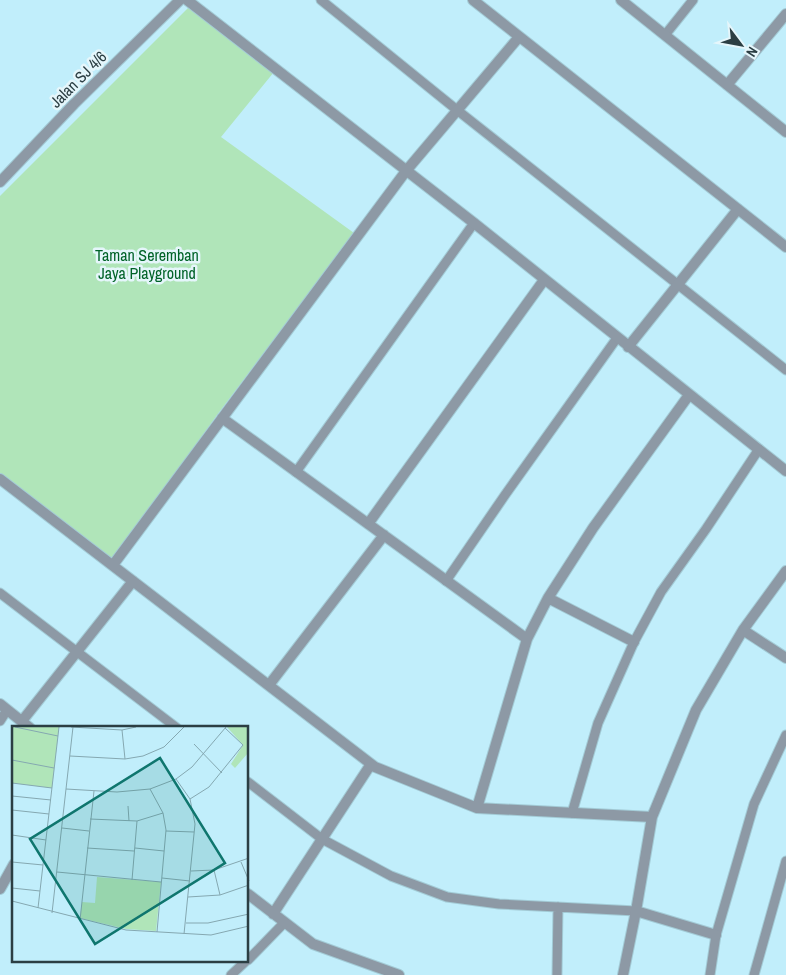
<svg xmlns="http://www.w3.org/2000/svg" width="786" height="975" font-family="'Archivo Narrow',sans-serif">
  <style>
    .green { fill: #b0e5b9 }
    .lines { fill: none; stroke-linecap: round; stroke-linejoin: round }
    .lane-casing { stroke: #a3cbd6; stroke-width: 11 }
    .street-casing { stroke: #a3cbd6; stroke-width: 12 }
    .lane { stroke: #8d99a5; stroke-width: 9 }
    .street { stroke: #8d99a5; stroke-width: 10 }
    .labels { text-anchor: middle; stroke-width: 5; stroke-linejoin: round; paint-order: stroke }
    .street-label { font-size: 16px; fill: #2b3e43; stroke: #e5f6fb }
    .park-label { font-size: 16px; fill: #006328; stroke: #e5f6fb }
    .inset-road { fill: none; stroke: #85a8b1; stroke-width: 1 }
    .view { fill: #0f766e; fill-opacity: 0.15; stroke: #0f766e; stroke-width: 2.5 }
    .inset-edge { fill: none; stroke: #2b3e43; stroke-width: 2.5 }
  </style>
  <rect width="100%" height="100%" fill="#c1eefb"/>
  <path class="green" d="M191,5L274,72L221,137L354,233L217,415L112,562L0,476V196Z"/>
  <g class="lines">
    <g class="lane-casing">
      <path id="lane" d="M321,0L457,110L786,370
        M665,35L693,0
        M296,472L474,223
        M446,581L505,495L617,338
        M0,593L177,728
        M0,721L7,710
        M248,782L322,839L391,876L447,897L499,904L636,911
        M572,813L598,723L634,642L661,592L706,529L759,449
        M248,960L284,923
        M231,975L246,961
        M557,975L558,907
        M710,975L716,935L754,804L786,735
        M754,975L786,861"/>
    </g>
    <g class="street-casing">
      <path id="street" d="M187,0L474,223L786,471
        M473,0L786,247
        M621,0L786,132
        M727,85L786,14
        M0,182L74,104L180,0
        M628,347L738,209
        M222,418L527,639
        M0,479L375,767L477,808L652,817
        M368,524L544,280
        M113,565L406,171L519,37
        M548,598L634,642
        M743,630L786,658
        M269,685L384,535
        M0,704L30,728
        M22,721L133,581
        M477,808L527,639L548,598L593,528L689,395
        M0,889L14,864
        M248,894L313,944L399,975
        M636,911L716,935
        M273,914L371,764
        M623,975L636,911L652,817L696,710L743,630L786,571"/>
    </g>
    <use href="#lane" class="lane"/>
    <use href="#street" class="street"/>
  </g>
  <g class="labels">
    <g class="street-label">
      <text transform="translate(78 79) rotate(-45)" y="6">Jalan SJ 4/6</text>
    </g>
    <g class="park-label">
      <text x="147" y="261">Taman Seremban<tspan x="147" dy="18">Jaya Playground</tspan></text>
    </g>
  </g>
  <g transform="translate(12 726)">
    <rect width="236" height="236" fill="#c1eefb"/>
    <path d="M0,1H47L40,62L0,57ZM215,1H236V27L223,42L219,38L231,19ZM85,151L149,156L144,205L114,203L68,192L70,176L83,177Z" fill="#b0e5b9"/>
    <path class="inset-road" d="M3,1L46,10M59,1L110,4L124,1M110,4L113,33M182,18L210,47M58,30L113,33L131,30L152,21L172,1M0,34L42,42M164,53L178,73L183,98L172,208M0,57L40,62M54,63L105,66L138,63L164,53L180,41L214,1M138,63L151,87L154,104L145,206M0,70L39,74M178,73L197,61L231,19L213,2M116,80L117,95M0,84L37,88M78,93L125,95L151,87M50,102L77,105M154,105L182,106M0,109L34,114M75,122L122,125M123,122L152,125M0,136L31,139M229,136L237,155M202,144L208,169M179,145L202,144L237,132M45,146L149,156M150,152L178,155M120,154L125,95M0,162L28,165M176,171L208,169L237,159M0,175L114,204L199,209L237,200M26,182L47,1M40,187L61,1M68,194L82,65M174,197H196L237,188"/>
    <path class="view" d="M148,32L213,137L83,218L18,113Z"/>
    <rect width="236" height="236" class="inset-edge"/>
  </g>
  <g transform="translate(741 45) rotate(122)" stroke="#e5f6fb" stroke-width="4" paint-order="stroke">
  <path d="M0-4L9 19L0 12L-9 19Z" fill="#2b3e43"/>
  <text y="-8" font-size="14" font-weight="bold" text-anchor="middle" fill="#2b3e43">N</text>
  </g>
</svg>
